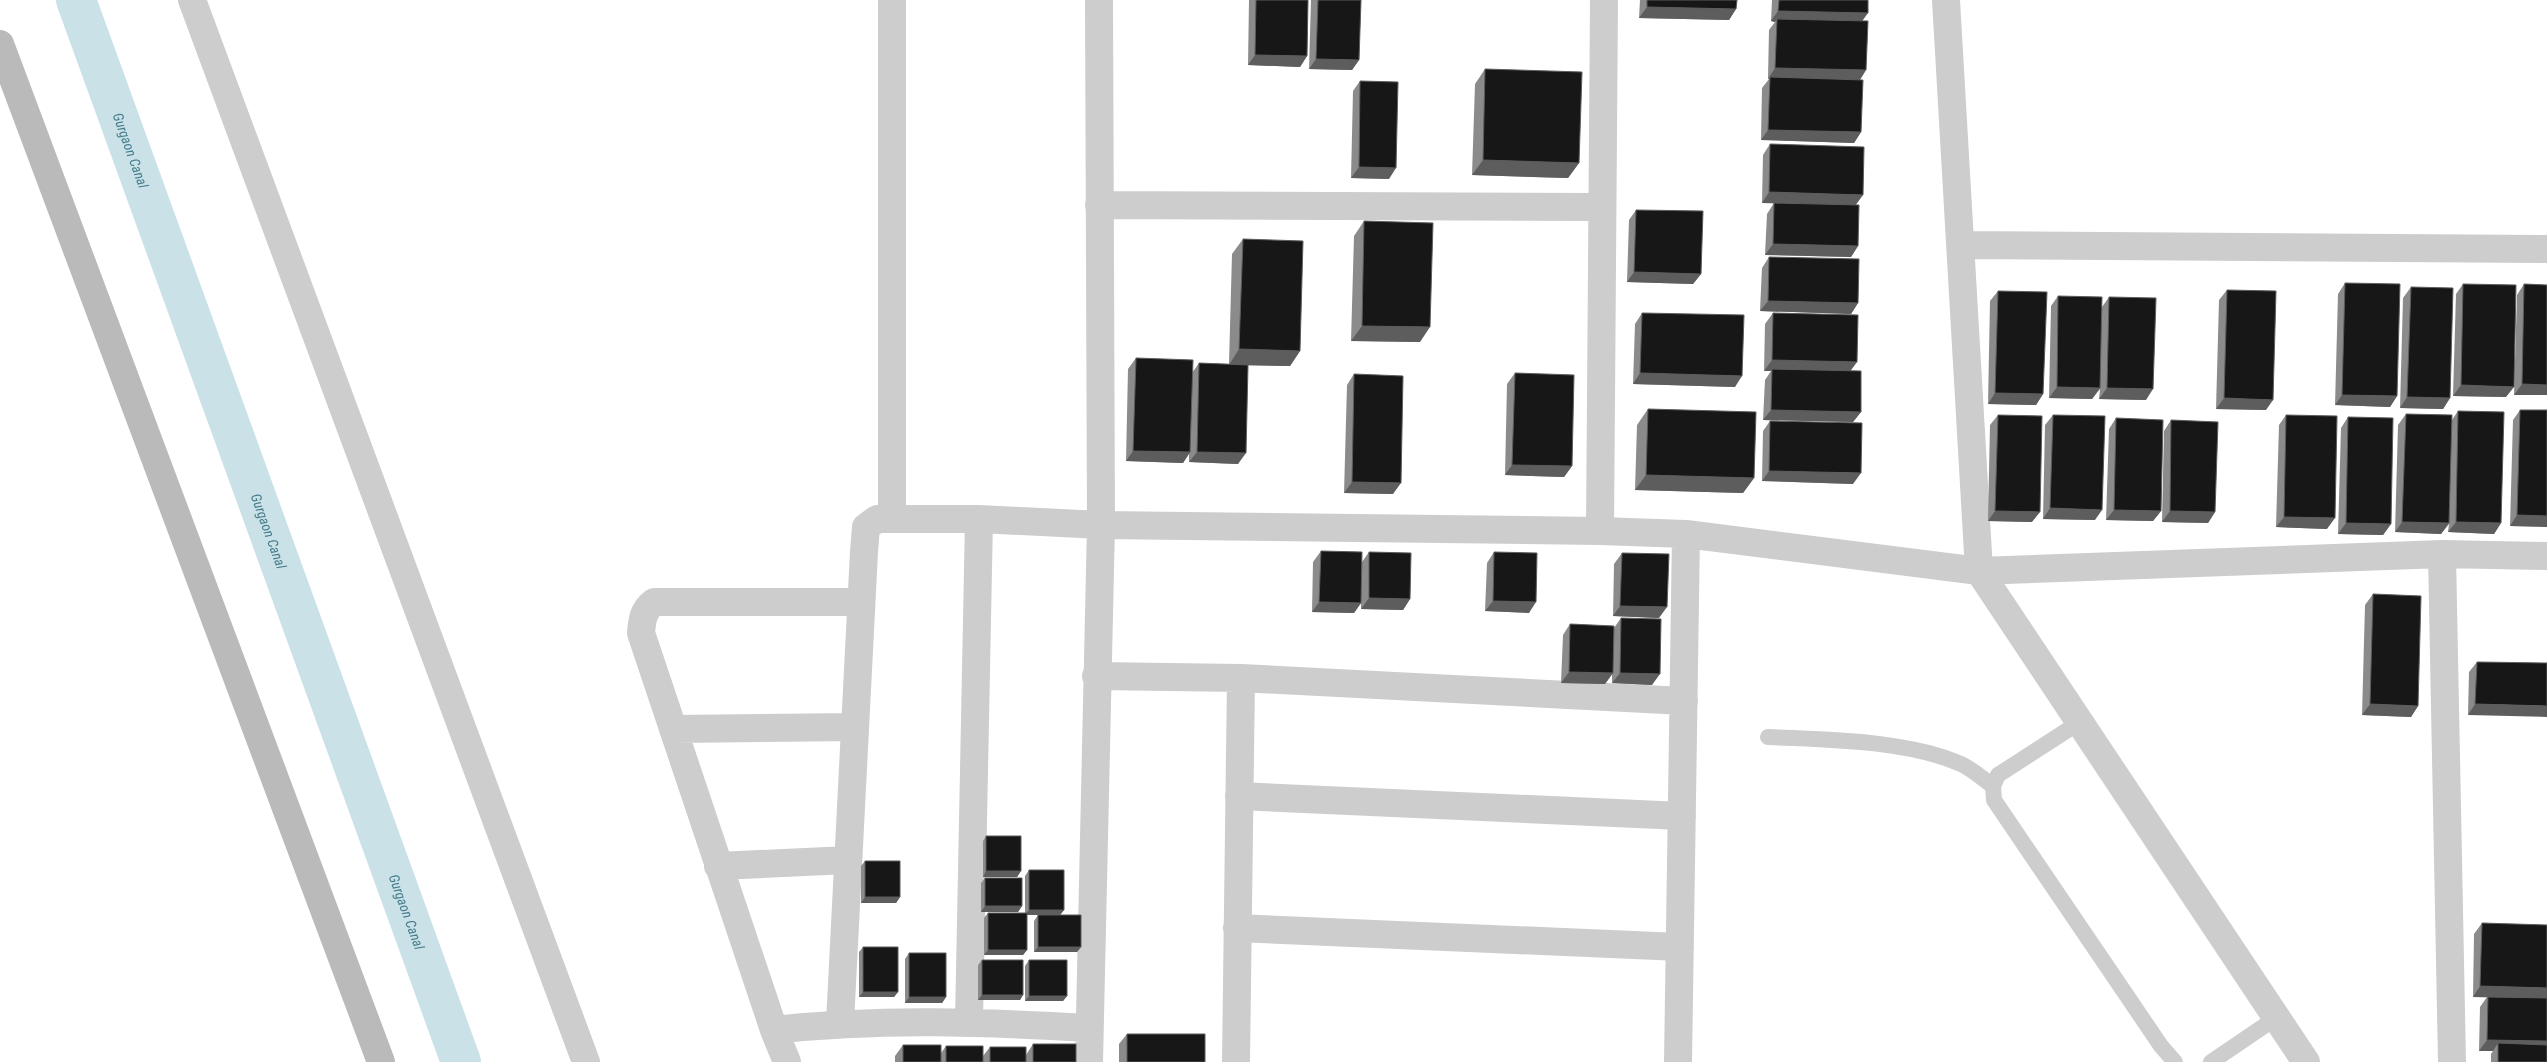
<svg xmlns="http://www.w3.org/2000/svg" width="2547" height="1062" font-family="'Roboto Condensed',sans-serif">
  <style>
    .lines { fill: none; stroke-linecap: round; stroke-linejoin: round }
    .canal { stroke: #cae1e8; stroke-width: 40 }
    .lane { stroke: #cdcdcd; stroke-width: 16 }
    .street { stroke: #cdcdcd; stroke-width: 28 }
    .secondary { stroke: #bababa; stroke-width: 28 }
    .wall { fill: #8b8b8b }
    .shaded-wall { fill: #5d5d5d }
    .building { fill: #171717; stroke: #5d5d5d }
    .labels { text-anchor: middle; stroke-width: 5; stroke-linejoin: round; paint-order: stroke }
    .water-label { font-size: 14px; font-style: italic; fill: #457c8b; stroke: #fff }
  </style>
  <rect width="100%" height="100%" fill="#fff"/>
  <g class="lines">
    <path class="canal" id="s1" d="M76,0L461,1062"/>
    <path class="lane" d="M2080,722L1998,775L1993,786L1994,800L2161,1046L2175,1062
      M1768,737C1827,740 1907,740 1961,764C1972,769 1983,779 1993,786
      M2211,1062L2276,1018"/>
    <path class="street" d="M192,0L586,1062
      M892,0V517
      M1946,0L1979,571L2306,1062
      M1099,205L1602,207
      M1961,245L2547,249
      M1600,531L1604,0
      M2442,554L2452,1062
      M1096,676L1241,678L1684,701
      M673,729L855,727
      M1239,796L1682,816
      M718,866L848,860
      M1237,928L1680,947
      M969,1021L979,519
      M840,1023L864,552L866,527L877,519H979L1101,525L1600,531L1686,534L1979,571L2442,554L2547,556
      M774,1030L641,633C642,621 643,610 654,602H861
      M787,1062L774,1030C881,1018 983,1022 1089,1028
      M1089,1062L1101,525L1099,0
      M1236,1062L1241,678
      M1678,1062L1686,534"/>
    <path class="secondary" d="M0,44L381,1062"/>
  </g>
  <path class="wall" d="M1249,0H1308L1307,56L1300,67L1248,65Z
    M1311,0H1361L1359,60L1352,70L1309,69Z
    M1640,0H1737L1736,9L1729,20L1639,18Z
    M1772,0H1868L1862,21L1866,70L1860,80L1861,132L1854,143L1761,140L1762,88L1769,79H1768L1769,30L1775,22L1771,21Z
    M1485,69L1579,163L1568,178L1472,175L1475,84Z
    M1360,81L1389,179L1351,178L1353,91Z
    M1770,144L1856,205L1858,246L1851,257L1765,255L1767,214L1774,203H1762L1763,155Z
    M1636,210L1701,274L1693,284L1627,282L1629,220Z
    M1364,221L1420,342L1351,341L1354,236Z
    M1243,239L1300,351L1290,366L1248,365L1238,464L1189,462V454L1183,463L1126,461L1128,369L1136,358L1192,373L1199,363L1229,364L1232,254Z
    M1769,257L1858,303L1851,314L1760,311L1762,268Z
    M2345,283L2397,396L2390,407L2335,405L2338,294Z
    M2463,284L2506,397L2453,396L2456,294Z
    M2524,284L2547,285V395H2514L2517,295Z
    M2411,287L2450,398L2443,409L2400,408L2403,298Z
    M2227,290L2266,410L2216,409L2219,300Z
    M1998,291L2043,394L2036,405L1988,404L1990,301Z
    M2058,296L2102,307L2109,297L2146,400L2099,399L2100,389L2092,399L2049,398L2051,306Z
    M1642,313L1735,387L1633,384L1635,324Z
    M1773,313L1851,371L1861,412L1853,422L1763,420L1765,380L1771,371H1764L1765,324Z
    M1515,373L1572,466L1564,477L1505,475L1507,384Z
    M1354,374L1393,494L1344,493L1347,385Z
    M1648,409L1754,478L1743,493L1635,490L1637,425Z
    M2520,410L2547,527L2510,526L2513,420Z
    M2458,411L2501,523L2494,534L2448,532L2449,524L2441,534L2395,532L2398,425L2406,414L2452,420Z
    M1998,415L2032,522L1988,521L1990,425Z
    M2053,415L2095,520L2043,519L2045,425Z
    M2286,415L2327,529L2276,527L2279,425Z
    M2348,417L2391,524L2383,535L2338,534L2341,428Z
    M2116,418L2161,511L2153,521L2106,520L2109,429Z
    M2171,420L2215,512L2208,523L2162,522L2164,431Z
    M1770,421L1853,484L1762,481L1763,431Z
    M1321,551L1362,562L1369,552L1410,599L1403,610L1361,609V590V603L1354,613L1312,612L1313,562Z
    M1494,552L1529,613L1485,611L1487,563Z
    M1622,553L1659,618L1613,616L1614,564Z
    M2373,594L2418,706L2411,717L2362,715L2365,605Z
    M1621,618L1652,685L1612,683V674L1605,684L1561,683L1563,635L1570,624L1614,628Z
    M2477,662L2547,663L2468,715L2469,672Z
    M986,836L1021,871L1017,877H983V841Z
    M865,861L900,897L896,903H861V866Z
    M1029,870L1064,910L1060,915H1027V950L1023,955H984V918L988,913H1025V876Z
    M985,878L1022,906L1018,912H981V883Z
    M1038,915L1081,947L1077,952H1034V921Z
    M2482,923L2547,1062H2491V1054L2493,1051H2479L2480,1007L2487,997H2473L2474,934Z
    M863,947L898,992L894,997H859V952Z
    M909,953L946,997L942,1003H905V959Z
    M982,960L1023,995L1020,1000H978V965Z
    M1029,960L1067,996L1063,1001H1025V966Z
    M1127,1034L1205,1062H1119V1044Z
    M1033,1044L1076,1062H1026V1055Z
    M903,1045L941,1053L946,1046L983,1056L990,1047L1026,1062H895V1056Z"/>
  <path class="shaded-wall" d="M1647,7L1736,9L1729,20L1639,18Z
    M1778,11L1868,13L1860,24L1777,19L1775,22L1771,21Z
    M1255,55L1307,56L1300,67L1248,65Z
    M1316,59L1359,60L1352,70L1309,69Z
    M1775,68L1866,70L1859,81L1770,77L1768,79Z
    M1768,130L1861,132L1854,143L1761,140Z
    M1483,160L1579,163L1568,178L1472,175Z
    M1359,167L1396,168L1389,179L1351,178Z
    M1769,192L1863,195L1855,206L1762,203Z
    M1773,244L1858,246L1851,257L1765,255Z
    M1634,272L1701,274L1693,284L1627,282Z
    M1768,301L1858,303L1851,314L1760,311Z
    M1362,326L1430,327L1420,342L1351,341Z
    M1239,349L1300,351L1290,366L1229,365Z
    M1772,360L1857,362L1849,373L1772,369L1771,371H1764Z
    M1640,373L1742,376L1735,387L1633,384Z
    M2522,384L2547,385V395H2514Z
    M2461,385L2514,387L2506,397L2453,396Z
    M2057,387L2100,388L2092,399L2049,398Z
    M2107,388L2153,389L2146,400L2099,399Z
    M1995,393L2043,394L2036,405L1988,404Z
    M2342,395L2397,396L2390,407L2335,405Z
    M2407,397L2450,398L2443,409L2400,408Z
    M2224,398L2273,400L2266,410L2216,409Z
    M1771,410L1861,412L1853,422L1763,420Z
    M1133,451L1190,452L1183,463L1126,461Z
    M1197,452L1246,453L1238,464L1189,462Z
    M1512,465L1572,466L1564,477L1505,475Z
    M1769,471L1861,473L1853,484L1762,481Z
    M1646,475L1754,478L1743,493L1635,490Z
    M1352,482L1401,483L1393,494L1344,493Z
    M2050,508L2102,510L2095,520L2043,519Z
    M2114,510L2161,511L2153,521L2106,520Z
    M1995,511L2040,512L2032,522L1988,521Z
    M2170,511L2215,512L2208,523L2162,522Z
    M2517,515L2547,516V527L2510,526Z
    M2284,517L2335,518L2327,529L2276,527Z
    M2402,522L2449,523L2441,534L2395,532Z
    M2456,522L2501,523L2494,534L2448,532Z
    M2346,523L2391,524L2383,535L2338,534Z
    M1369,598L1410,599L1403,610L1361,609Z
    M1493,601L1536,602L1529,613L1485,611Z
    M1319,602L1361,603L1354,613L1312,612Z
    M1620,606L1667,607L1659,618L1613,616Z
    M1569,672L1613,673L1605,684L1561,683Z
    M1620,673L1660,674L1652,685L1612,683Z
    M2370,704L2418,706L2411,717L2362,715Z
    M2475,704L2547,706V717L2468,715Z
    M986,871H1021L1017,877H983Z
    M865,897H900L896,903H861Z
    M985,906H1022L1018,912H981Z
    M1029,910H1064L1060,915H1025Z
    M1038,947H1081L1077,952H1034Z
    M988,950H1027L1023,955H984Z
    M2480,986L2547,988V999L2473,997Z
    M863,992H898L894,997H859Z
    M982,995H1023L1020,1000H978Z
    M1029,996H1067L1063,1001H1025Z
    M909,997H946L942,1003H905Z
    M2487,1040L2547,1041V1052L2498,1043L2493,1051H2479Z"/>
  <path class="building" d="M1256,0H1308L1307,56L1255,55Z
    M1318,0H1361L1359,60L1316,59Z
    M1647,0H1737L1736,9L1647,7Z
    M1779,0H1868V13L1778,11Z
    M1777,19L1868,21L1866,70L1775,68Z
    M1485,69L1582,72L1579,163L1483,160Z
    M1770,77L1863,80L1861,132L1768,130Z
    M1360,81L1398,82L1396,168L1359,167Z
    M1770,144L1864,147L1863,195L1769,192Z
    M1774,203L1859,205L1858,246L1773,244Z
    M1636,210L1703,211L1701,274L1634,272Z
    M1364,221L1433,223L1430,327L1362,326Z
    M1243,239L1303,241L1300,351L1239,349Z
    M1769,257L1859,259L1858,303L1768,301Z
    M2345,283L2400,284L2397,396L2342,395Z
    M2463,284L2516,285L2514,387L2461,385Z
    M2524,284L2547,285V385L2522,384Z
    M2411,287L2453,288L2450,398L2407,397Z
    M2227,290L2276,291L2273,400L2224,398Z
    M1998,291L2047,292L2043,394L1995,393Z
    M2058,296L2102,297L2100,388L2057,387Z
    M2109,297L2156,298L2153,389L2107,388Z
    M1642,313L1744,315L1742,376L1640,373Z
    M1773,313L1858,315L1857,362L1772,360Z
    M1136,358L1193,360L1190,452L1133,451Z
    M1199,363L1248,365L1246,453L1197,452Z
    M1772,369L1861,371V412L1771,410Z
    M1515,373L1574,375L1572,466L1512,465Z
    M1354,374L1403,376L1401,483L1352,482Z
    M1648,409L1756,412L1754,478L1646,475Z
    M2520,410H2547V516L2517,515Z
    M2458,411L2504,412L2501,523L2456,522Z
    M2406,414L2452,415L2449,523L2402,522Z
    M1998,415L2042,416L2040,512L1995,511Z
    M2053,415L2105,416L2102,510L2050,508Z
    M2286,415L2337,416L2335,518L2284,517Z
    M2348,417L2393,418L2391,524L2346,523Z
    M2116,418L2163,420L2161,511L2114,510Z
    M2171,420L2218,422L2215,512L2170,511Z
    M1770,421L1862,423L1861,473L1769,471Z
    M1321,551L1362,552L1361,603L1319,602Z
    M1369,552L1411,553L1410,599L1369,598Z
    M1494,552L1537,553L1536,602L1493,601Z
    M1622,553L1669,554L1667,607L1620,606Z
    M2373,594L2421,596L2418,706L2370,704Z
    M1621,618L1661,619L1660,674L1620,673Z
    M1570,624L1614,626L1613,673L1569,672Z
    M2477,662L2547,663V706L2475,704Z
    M986,836H1021V871H986Z
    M865,861H900V897H865Z
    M1029,870H1064V910H1029Z
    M985,878H1022V906H985Z
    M988,913H1027V950H988Z
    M1038,915H1081V947H1038Z
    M2482,923L2547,925V988L2480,986Z
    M863,947H898V992H863Z
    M909,953H946V997H909Z
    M982,960H1023V995H982Z
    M1029,960H1067V996H1029Z
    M2488,997L2547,998V1041L2487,1040Z
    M1127,1034H1205V1062H1127Z
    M2498,1043L2547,1045V1062H2498Z
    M1033,1044H1076V1062H1033Z
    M903,1045H941V1062H903Z
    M946,1046H983V1062H946Z
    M990,1047H1026V1062H990Z"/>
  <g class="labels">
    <g class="water-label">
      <text dy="5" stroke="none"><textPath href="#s1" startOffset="160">Gurgaon Canal</textPath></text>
      <text dy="5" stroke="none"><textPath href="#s1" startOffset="565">Gurgaon Canal</textPath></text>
      <text dy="5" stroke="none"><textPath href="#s1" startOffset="970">Gurgaon Canal</textPath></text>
    </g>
  </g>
</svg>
